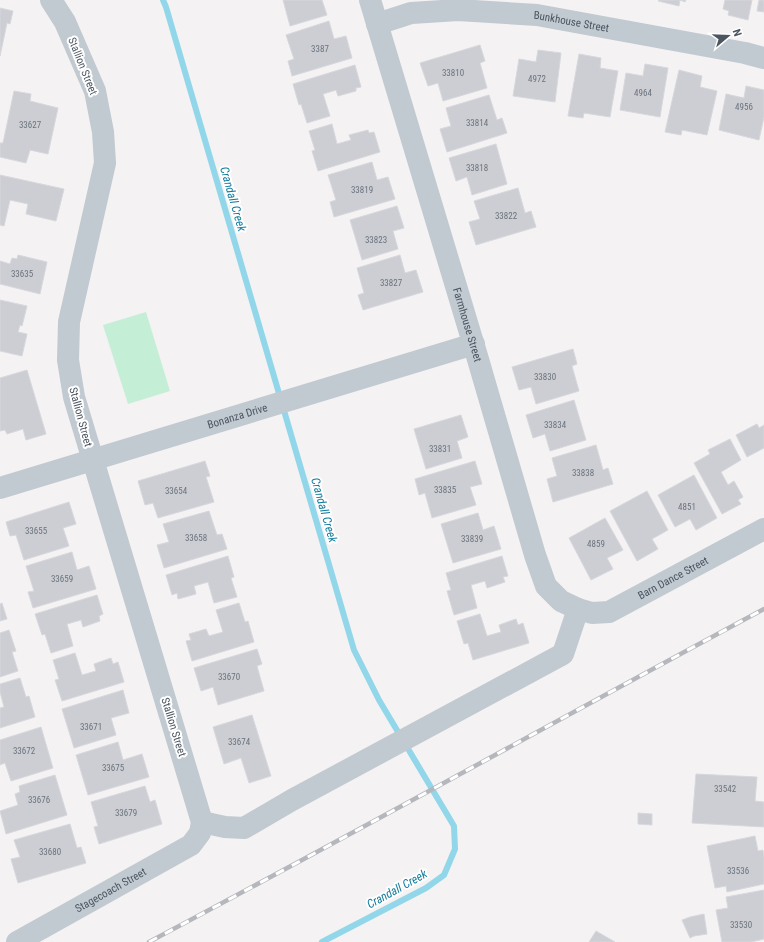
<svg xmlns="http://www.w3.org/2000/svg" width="764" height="942" font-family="'Roboto Condensed',sans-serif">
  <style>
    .green { fill: #c4efd6 }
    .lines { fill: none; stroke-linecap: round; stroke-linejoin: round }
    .stream { stroke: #92d6ea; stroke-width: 6 }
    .building { fill: #cdced4; stroke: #d7d8dd }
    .minor { stroke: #c1c9d1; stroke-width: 22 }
    .rail-casing { stroke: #b5b7bc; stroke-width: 4.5 }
    .rail { stroke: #fff; stroke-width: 3; stroke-dasharray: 9; stroke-linecap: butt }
    .labels { text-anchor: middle; stroke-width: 4; stroke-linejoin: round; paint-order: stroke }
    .number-label { font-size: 9px; fill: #6b737d }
    .street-label { font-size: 11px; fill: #4a5560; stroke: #fff }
    .water-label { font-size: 12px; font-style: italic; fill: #117b9c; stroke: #fff }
  </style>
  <rect width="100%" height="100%" fill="#f4f2f2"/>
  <path class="green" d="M146,312L170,391L128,404L103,325Z"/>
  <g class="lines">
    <path class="stream" d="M163,0L166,7L354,650L379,700L454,826L455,849L444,875L426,888L322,942"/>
  </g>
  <path class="building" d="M283,0H322L327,15L290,26Z
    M659,0H686L685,2L680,0L679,6L658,1Z
    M725,0H752L748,20L728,15L729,11L723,9Z
    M759,0H764V12L757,11Z
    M0,8L13,11L10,24L7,23L0,56Z
    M329,21L334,39L346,36L352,58L292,76L288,61L294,59L286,35Z
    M480,45L485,61L480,63L487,88L443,101L438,83L428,86L420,63Z
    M538,50L561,53L555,102L513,96L519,59L536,62Z
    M579,54L601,58L600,68L618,71L610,117L584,113L583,118L568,116Z
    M645,64L668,68L660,117L620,110L626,73L643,76Z
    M355,65L361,87L356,88V91L338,96L336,90L323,94L330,116L307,123L301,104L299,105L293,84Z
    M679,70L702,76L700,87L717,91L707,135L682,130L681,135L665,132Z
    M746,86L764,90V117L759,140L719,130L726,94L744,98Z
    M14,91L31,94L30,101L58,108L48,154L30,150L26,163L0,157V143H3Z
    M489,95L497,120L502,118L507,133L447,152L440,129L451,126L446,108Z
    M332,124L337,144L351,140L349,135L368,130L369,133L374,132L380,152L318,171L312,151L315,150L309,131Z
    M496,144L507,184L472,195L467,177L456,181L449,158Z
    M372,162L377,180L388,177L395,199L334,217L330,202L336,200L328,175Z
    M0,175L64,189L56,221L26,214L28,204L10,200L4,226L0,225Z
    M518,188L525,213L531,211L536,227L476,245L469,222L480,219L474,201Z
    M397,206L404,228L393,231L398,249L362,260L350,220Z
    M18,255L47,262L40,294L0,284V261L10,264L12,258L17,259Z
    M400,255L405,273L416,270L423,292L363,310L358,295L364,293L357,268Z
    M0,300L27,306L22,326L20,325L18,332L27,334L22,356L0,351Z
    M573,349L577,364L572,366L579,391L536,404L531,387L519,390L512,367Z
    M27,370L46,434L26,440L23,429L7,434L5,430L0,431V378Z
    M574,400L586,440L550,451L545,434L533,438L526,415Z
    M461,415L468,437L457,441L462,458L426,469L414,429Z
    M757,424L759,428L764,425V448L747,457L736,435Z
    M730,439L741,460L721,472L728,485L734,481L743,497L738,500L741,504L722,514L694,463L710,454L708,450Z
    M596,445L603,470L608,468L613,484L553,502L547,479L557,476L552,458Z
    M205,461L210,476L206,477L214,502L158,518L153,503L145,505L138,481Z
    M475,461L482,484L470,487L476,505L432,518L425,493L419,495L415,479Z
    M694,475L717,518L696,530L690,519L675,527L658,495Z
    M647,491L668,530L652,539L658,549L637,561L610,511Z
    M69,502L76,524L63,528L69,546L24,560L16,535L10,536L6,522Z
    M209,511L217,535L222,534L227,549L164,568L157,545L169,542L163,524Z
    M478,513L483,530L494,526L501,549L453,563L441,524Z
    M605,518L623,550L607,558L613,569L591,580L569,538Z
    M72,552L77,570L89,566L96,589L33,608L28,592L34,591L26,566Z
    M228,556L234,577L231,578L237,597L214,603L208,582L194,586L196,594L178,599L177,593L172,595L166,575Z
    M502,556L508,576L503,577L505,582L487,588L485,581L471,585L477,608L454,615L447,591L451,590L446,573Z
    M97,595L103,614L99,616L100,621L83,627L81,620L67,624L73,646L51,653L45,634L42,635L35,614Z
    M2,603L7,619L0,621V604Z
    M239,603L245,622L248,621L254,642L192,661L186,641L191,640L189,634L206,629L209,636L223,632L216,610Z
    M480,614L487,636L501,632L499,625L516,619L518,625L523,623L529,643L473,660L468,643L464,644L457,621Z
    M9,630L16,651L12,652L18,671L0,677V633Z
    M257,649L262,664L257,666L264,691L218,705L213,687L201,691L194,668Z
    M75,653L82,675L96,671L94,664L111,658L113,664L118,662L124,682L62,701L55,680L59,679L53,660Z
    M20,678L26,697L29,696L35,717L0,728V708L4,707L0,692V684Z
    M123,690L129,713L111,718L116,735L74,748L62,709Z
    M252,715L271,776L249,783L241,758L224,764L213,727Z
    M41,727L53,768L11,781L5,763L0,765V740Z
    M118,742L123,760L142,754L149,777L88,795L76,755Z
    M696,774L757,777L755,801L764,802V827L692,823Z
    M55,775L67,815L6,834L0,811L18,805L15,794L20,792L19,786Z
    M145,786L150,802L155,800L162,824L99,844L94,827L98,826L91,802Z
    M638,813L652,814V825L638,824Z
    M70,824L77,848L81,847L86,863L18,883L11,859L20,857L14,840Z
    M755,836L758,851L763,850L764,857V884L727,892L726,886L715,888L707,846Z
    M764,890V939L751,942H722L716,910L728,908L726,897Z
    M704,914L707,934L694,936L690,938L682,920L690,917Z
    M596,931L615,942H589Z"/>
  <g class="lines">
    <g class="minor">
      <path id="s1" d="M370,0L477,356L535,555L546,586L561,601L578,609L592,613L609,612L764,529"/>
      <path id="s2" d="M377,24L411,13L458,10L537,15L745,53L764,58"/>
      <path id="s3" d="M0,488L474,344"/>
      <path d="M202,822L225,827L244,828L292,800L563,654L578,609"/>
      <path id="s4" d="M17,942L191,845L200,833L202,822L74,397L68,360L69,322L105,163L103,132L95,91L65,22L51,0"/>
    </g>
    <g class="rail-casing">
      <path id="rail" d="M149,942C355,833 559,719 764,609"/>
    </g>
    <use href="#rail" class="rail"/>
  </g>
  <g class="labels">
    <g class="number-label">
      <text x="320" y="52">3387</text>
      <text x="453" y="76">33810</text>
      <text x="537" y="82">4972</text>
      <text x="643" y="96">4964</text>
      <text x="744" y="110">4956</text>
      <text x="477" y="126">33814</text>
      <text x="30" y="128">33627</text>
      <text x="477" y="171">33818</text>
      <text x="362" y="193">33819</text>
      <text x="506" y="219">33822</text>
      <text x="376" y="243">33823</text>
      <text x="22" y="277">33635</text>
      <text x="391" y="286">33827</text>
      <text x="545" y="380">33830</text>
      <text x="555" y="428">33834</text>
      <text x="440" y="452">33831</text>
      <text x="583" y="476">33838</text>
      <text x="445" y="493">33835</text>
      <text x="176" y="494">33654</text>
      <text x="687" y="510">4851</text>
      <text x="36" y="534">33655</text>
      <text x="196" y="541">33658</text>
      <text x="472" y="542">33839</text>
      <text x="596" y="547">4859</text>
      <text x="62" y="582">33659</text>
      <text x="229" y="680">33670</text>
      <text x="91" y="730">33671</text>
      <text x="239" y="745">33674</text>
      <text x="24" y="754">33672</text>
      <text x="113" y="771">33675</text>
      <text x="725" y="792">33542</text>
      <text x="39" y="803">33676</text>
      <text x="126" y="816">33679</text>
      <text x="50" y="855">33680</text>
      <text x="738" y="874">33536</text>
      <text x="741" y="928">33530</text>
    </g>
    <g class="street-label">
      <text dy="4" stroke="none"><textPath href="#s2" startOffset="197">Bunkhouse Street</textPath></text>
      <text transform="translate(83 66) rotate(68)" y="4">Stallion Street</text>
      <text dy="4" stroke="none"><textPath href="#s1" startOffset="339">Farmhouse Street</textPath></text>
      <text dy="4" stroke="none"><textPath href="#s3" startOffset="248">Bonanza Drive</textPath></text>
      <text transform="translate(81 417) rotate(75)" y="4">Stallion Street</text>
      <text dy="4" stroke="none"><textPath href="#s1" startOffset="756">Barn Dance Street</textPath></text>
      <text transform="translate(174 727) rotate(73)" y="4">Stallion Street</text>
      <text dy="4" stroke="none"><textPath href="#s4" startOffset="107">Stagecoach Street</textPath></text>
    </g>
    <g class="water-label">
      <text transform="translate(233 199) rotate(74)" y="4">Crandall Creek</text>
      <text transform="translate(324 510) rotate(74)" y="4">Crandall Creek</text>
      <text transform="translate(397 889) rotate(-29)" y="4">Crandall Creek</text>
    </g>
  </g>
  <g transform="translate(728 36) rotate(71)" stroke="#ffffff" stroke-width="3" paint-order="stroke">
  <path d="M0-3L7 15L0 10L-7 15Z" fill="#4a5560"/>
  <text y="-6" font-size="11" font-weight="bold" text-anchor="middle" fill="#4a5560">N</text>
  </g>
</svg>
